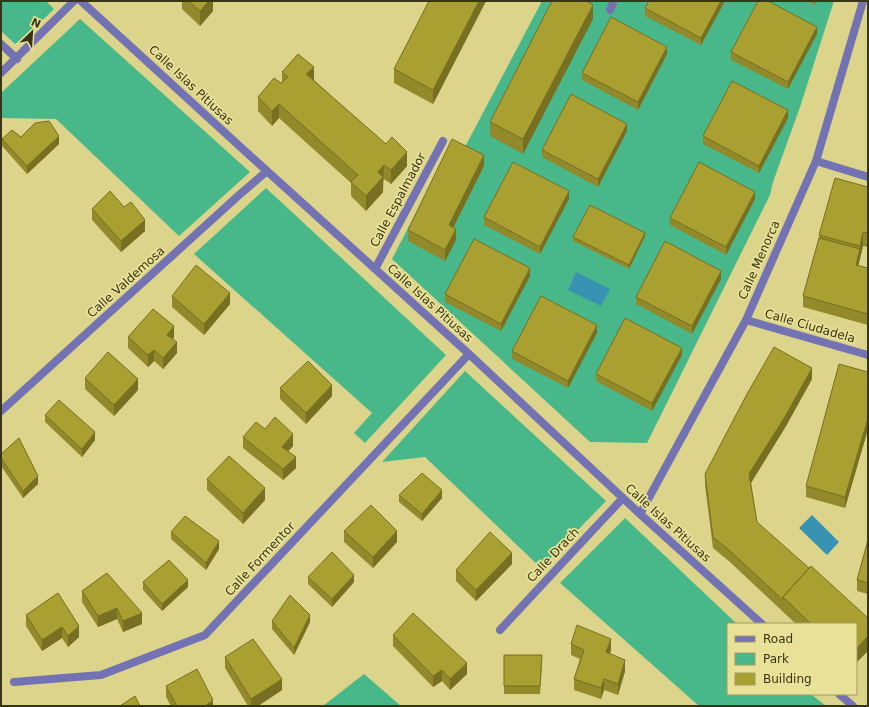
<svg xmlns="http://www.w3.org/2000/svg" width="869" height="707" font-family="'DejaVu Sans',sans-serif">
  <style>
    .green { fill: #48b88b }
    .water { fill: #3893b2 }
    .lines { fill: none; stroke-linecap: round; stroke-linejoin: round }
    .service { stroke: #7372b3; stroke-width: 8 }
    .minor { stroke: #7372b3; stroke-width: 8 }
    .wall { fill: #92892a }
    .shaded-wall { fill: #776f22 }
    .building { fill: #aa9f31; stroke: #776f22 }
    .labels { text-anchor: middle; stroke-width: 3.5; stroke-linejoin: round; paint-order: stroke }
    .street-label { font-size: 12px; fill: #383516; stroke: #e8e197 }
  </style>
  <rect width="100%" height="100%" fill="#dbd48a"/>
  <path class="green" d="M1,1H46L54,9L18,44H15L1,31Z
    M542,1H834L800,107L773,182L770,195L647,443L590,442L392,259L451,145H466Z
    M80,19L250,172L179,236L56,119L1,118V93Z
    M266,188L446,355L365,443L354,433L372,413L194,254Z
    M465,371L606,501L541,568L425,457L382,462Z
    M625,518L737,624H728V694H811L826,706H699L560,583Z
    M364,674L401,706H323Z"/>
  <path class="water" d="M576,272L610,289L601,306L568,290Z
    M812,515L839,542L827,555L799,528Z"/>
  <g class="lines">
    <path class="service" d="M610,10L614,1"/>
    <path class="minor" d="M81,1L246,152L469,354L640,514L762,624
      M1,44L17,59
      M1,73L74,1
      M816,161L868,177
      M375,269L443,141
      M746,320L868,355
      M1,411L238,196L267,171
      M640,514L746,320L816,161L863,1
      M500,630L592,531L623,498
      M14,682L101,675L205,635L469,354
      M839,694L853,706"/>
  </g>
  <path class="wall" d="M182,1H213V11L200,26L182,9Z
    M429,1H486L433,104L394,83V69Z
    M725,1L701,45L645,16V8Z
    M808,1H817L815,5Z
    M593,19L523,154L490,136V122Z
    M817,34L788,89L731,60V52Z
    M667,54L638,110L582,80V73Z
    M282,72L314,80L407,166L391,184L384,179L383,180V192L366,211L351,196V183L279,118L272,126L258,111V97L282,82Z
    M788,118L759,173L703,144V136Z
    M627,131L598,187L542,157V150Z
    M21,137L59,144L27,174L2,146V139Z
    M484,166L453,228L456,240L445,261L408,241V230Z
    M868,187V247L863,246L858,266L868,268V325L803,307V296L819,238V235Z
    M569,199L540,254L484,225V217Z
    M755,199L726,255L670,225V218Z
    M92,209L145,231L121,252L92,220Z
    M645,236L629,269L573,241V237Z
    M530,276L501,331L445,302V294Z
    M721,279L692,334L636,304V297Z
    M172,296L230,304L204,335L172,307Z
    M597,333L568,388L512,359V351Z
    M128,337H174L173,339L177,353L163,369L154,361L148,367L128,348Z
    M682,355L652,411L596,381V374Z
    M868,372V429L845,508L806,497V486Z
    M85,378L138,390L114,416L85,389Z
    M812,379L786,426L751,483L757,522L856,624H796L730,562L713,548L705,485V474Z
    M280,388L332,396L306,424L280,399Z
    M45,415L95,440L82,457L45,422Z
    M265,429L293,446L288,451L296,468L283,480L243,448V437Z
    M1,454L38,484L23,498L1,466Z
    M207,479L265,500L243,524L207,490Z
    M399,495L442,498L422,521L399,502Z
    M344,531L397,542L373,568L344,542Z
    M171,532L219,549L206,570L171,539Z
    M868,540V594L857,591V580Z
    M512,564L476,601L456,581V570Z
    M107,573L142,624L123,632L117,619L98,627L82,602V591Z
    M308,577L354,582L332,607L308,584Z
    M143,582L188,587L162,611L143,590Z
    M58,593L79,637L68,647L62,638L42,651L26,626V615Z
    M272,621L310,622L294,655L272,629Z
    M393,635L467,674L450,690L442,681L433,687L393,646Z
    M571,644L611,650L610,654L625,671L618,695L604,690L601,699L574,690V679L580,659L571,655Z
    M504,655L542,663L540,694H504Z
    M225,657L282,690L258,706H248L225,668Z
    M166,686L213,706H171L166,697Z"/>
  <path class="shaded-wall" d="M207,1H213V11L200,26V11Z
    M479,1H486L433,104V90Z
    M721,1H725L701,45V38Z
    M593,5V19L523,154V139Z
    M817,27V34L788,89V82Z
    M667,47V54L638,110V102Z
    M314,67V81L306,74Z
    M279,104V118L272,126V111Z
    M788,110V118L759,173V166Z
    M627,124V131L598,187V179Z
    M59,136V144L27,174V166Z
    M407,152V166L391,184V170Z
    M484,155V166L449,236V225Z
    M384,165L383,192L366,211V196L378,172Z
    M569,191V199L540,254V247Z
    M755,192V199L726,255V247Z
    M145,220V231L121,252V241Z
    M456,229V240L445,261V250Z
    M863,232V246L856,276V265Z
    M645,233V236L629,269V265Z
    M530,268V276L501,331V324Z
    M721,271V279L692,334V326Z
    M230,293V304L204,335V324Z
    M597,325V333L568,388V381Z
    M174,326V337L167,346V335Z
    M177,342V353L163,369V358Z
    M682,348V355L652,411V403Z
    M154,350V361L148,367V355Z
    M812,368V379L786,426L749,486V474Z
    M138,379V390L114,416V405Z
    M332,385V396L306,424V413Z
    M868,418V429L845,508V497Z
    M95,432V440L82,457V449Z
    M293,434V446L282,458V447Z
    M296,457V468L283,480V469Z
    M38,476V484L23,498V491Z
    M265,488V500L243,524V513Z
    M442,490V498L422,521V514Z
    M397,531V542L373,568V557Z
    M219,541V549L206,570V563Z
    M512,553V564L476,601V590Z
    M354,575V582L332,607V599Z
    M188,580V587L162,611V604Z
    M117,608V619L98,627V616Z
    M142,613V624L123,632V621Z
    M310,615V622L294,655V648Z
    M79,626V637L68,647V636Z
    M62,627V638L42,651V640Z
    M868,636V651L856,663V649Z
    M611,639V650L606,663V652Z
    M625,660V671L618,695V684Z
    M467,663V674L450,690V679Z
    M442,670V681L433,687V676Z
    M282,679V690L258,706H251V699Z
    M604,679V690L601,699V688Z
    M213,700V706H205Z"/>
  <path class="building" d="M188,1H209L200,11Z
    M429,1H479L433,90L394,69Z
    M552,1H586L593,5L523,139L490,122Z
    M649,1H721L701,38L645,8Z
    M758,1H768L817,27L788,82L731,52Z
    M611,17L667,47L638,102L582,73Z
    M298,54L314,67L306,74L386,144L392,137L407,152L391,170L384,165L378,172L383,177L366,196L351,182L358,175L279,104L272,111L258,97L274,78L281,83L288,77L282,72Z
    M732,81L788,110L759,166L703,136Z
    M571,94L627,124L598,179L542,150Z
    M49,121L59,136L27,166L2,139L12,130L21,137L35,123Z
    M452,139L484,155L449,225L456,229L445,250L408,230Z
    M513,162L569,191L540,247L484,217Z
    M699,162L755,192L726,247L670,218Z
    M835,178L868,187V233L863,232L860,246L819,235Z
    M110,191L124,207L131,202L145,220L121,241L92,209Z
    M590,205L645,233L629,265L573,237Z
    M819,238L860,249L856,265L868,268V314L803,296Z
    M474,239L530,268L501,324L445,294Z
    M665,241L721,271L692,326L636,297Z
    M196,265L230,293L204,324L172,296Z
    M541,296L597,325L568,381L512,351Z
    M153,309L174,326L167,335L177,342L163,358L154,350L148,355L128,337Z
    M625,318L682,348L652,403L596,374Z
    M774,347L812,368L786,415L749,474L757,522L809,568L783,597V600L730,551L713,537L705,474L747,394Z
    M108,352L138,379L114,405L85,378Z
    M308,361L332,385L306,413L280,388Z
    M839,364L868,372V418L845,497L806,486Z
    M59,400L95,432L82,449L45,415Z
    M275,417L293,434L282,447L296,457L283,469L243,437L256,422L265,429Z
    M19,438L38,476L23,491L1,458V454Z
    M229,456L265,488L243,513L207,479Z
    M422,473L442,490L422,514L399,495Z
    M371,505L397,531L373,557L344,531Z
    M185,516L219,541L206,563L171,532Z
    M490,532L512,553L476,590L456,570Z
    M868,540V583L857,580Z
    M332,552L354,575L332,599L308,577Z
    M169,560L188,580L162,604L143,582Z
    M811,566L868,618V636L856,649V624H811L783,597Z
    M107,573L142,613L123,621L117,608L98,616L82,591Z
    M58,593L79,626L68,636L62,627L42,640L26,615Z
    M290,595L310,615L294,648L272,621Z
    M413,613L467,663L450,679L442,670L433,676L393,635Z
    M577,625L611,639L606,652L625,660L618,684L604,679L601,688L574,679L584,650L571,644Z
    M253,639L282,679L251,699L225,657Z
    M504,655H542L540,686H504Z
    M197,669L213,700L205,706H177L166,686Z
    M135,696L140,706H120Z"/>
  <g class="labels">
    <g class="street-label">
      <text transform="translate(191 85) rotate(43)" y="4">Calle Islas Pitiusas</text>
      <text transform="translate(398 200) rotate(-62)" y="4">Calle Espalmador</text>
      <text transform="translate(759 260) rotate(-66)" y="4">Calle Menorca</text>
      <text transform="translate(126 282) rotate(-42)" y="4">Calle Valdemosa</text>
      <text transform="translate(430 303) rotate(42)" y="4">Calle Islas Pitiusas</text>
      <text transform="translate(810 326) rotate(16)" y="4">Calle Ciudadela</text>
      <text transform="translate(668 523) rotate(42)" y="4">Calle Islas Pitiusas</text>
      <text transform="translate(553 555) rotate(-47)" y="4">Calle Drach</text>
      <text transform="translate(260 559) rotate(-47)" y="4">Calle Formentor</text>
    </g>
  </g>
  <rect width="869" height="707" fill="none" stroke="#383516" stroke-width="4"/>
  <rect x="727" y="623" width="130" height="72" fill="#e8e197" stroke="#a29c63"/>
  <rect x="735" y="636" width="20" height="6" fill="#7372b3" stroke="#a29c63"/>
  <text x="763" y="643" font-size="12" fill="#383516">Road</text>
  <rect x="735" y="653" width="20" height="12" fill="#48b88b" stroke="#a29c63"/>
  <text x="763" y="663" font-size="12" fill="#383516">Park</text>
  <rect x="735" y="673" width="20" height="12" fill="#aa9f31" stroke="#a29c63"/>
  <text x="763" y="683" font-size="12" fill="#383516">Building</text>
  <g transform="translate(32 32) rotate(25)" stroke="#e8e197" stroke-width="3" paint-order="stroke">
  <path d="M0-3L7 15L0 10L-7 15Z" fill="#383516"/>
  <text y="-6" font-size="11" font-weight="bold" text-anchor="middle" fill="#383516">N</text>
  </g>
</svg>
